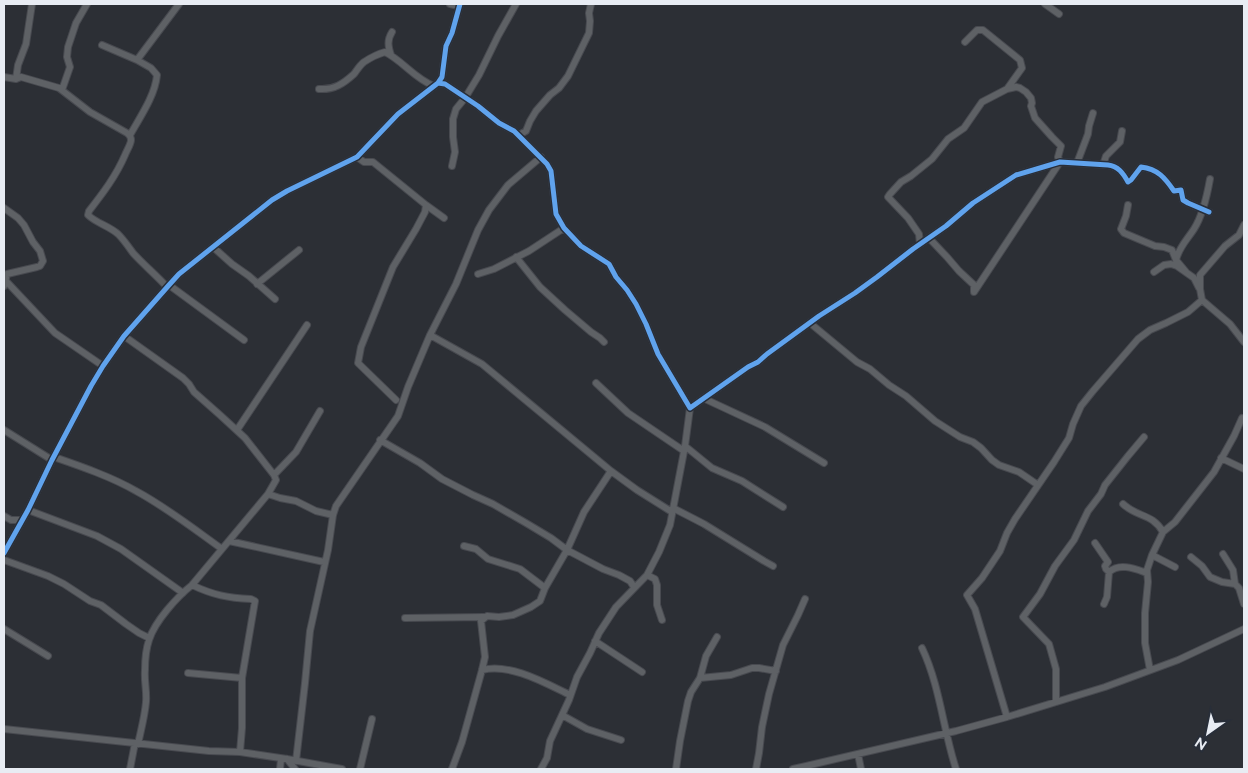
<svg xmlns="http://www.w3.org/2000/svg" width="1248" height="773" font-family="Raleway,sans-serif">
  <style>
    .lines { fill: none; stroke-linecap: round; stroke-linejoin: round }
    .minor-casing { stroke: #484a50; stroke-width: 8 }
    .minor { stroke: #5e6165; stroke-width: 6 }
    .cycleway-casing { stroke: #282e39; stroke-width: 8 }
    .cycleway { stroke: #60a3ed; stroke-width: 5 }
  </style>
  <rect width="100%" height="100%" fill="#2c2f35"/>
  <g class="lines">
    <g class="minor-casing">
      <path id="minor" d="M450,4L459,6
        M1045,4L1059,14
        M102,45L137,60
        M391,55C388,46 387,40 392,32
        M4,77L16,79L21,77L59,88L90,112L127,133C130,136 131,136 131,140C131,144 127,150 125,155C116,176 103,193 89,211L88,215C96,223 109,226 118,234C124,240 128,246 133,253C144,265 156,275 167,287
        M16,79L18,65L26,44L32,4
        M438,83L445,84L478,106L499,123L514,131L547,164L551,171L556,214L564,228L581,246L609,264L616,277L627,290L636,304L646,324L658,354L690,408L748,367L758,362L767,354L819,316L855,293L877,277L913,249L946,226L973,203L1016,175L1060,162L1108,165C1118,166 1123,173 1128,182L1131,180L1141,167C1158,169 1165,178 1174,191L1181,190L1183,200L1188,203L1209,212
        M319,89C334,90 343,84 354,74C357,70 360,65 364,62C370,58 378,54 385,52C403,61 415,79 434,86
        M62,90L70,67L67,57L68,47L76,23L87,4
        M130,135C140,117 155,96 157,75L151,68L137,60L179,4
        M519,135L526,131L530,121L536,111L550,95L559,88L568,76L589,33L590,21L589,13L591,4
        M357,157L364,162H373L426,205L425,212L416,229L393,267L361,347L358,363L396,400
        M1077,163L1088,134L1089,126L1093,113
        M1103,165L1106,156L1120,142L1122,131
        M452,166L455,152L453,137V119L456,109L465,98L479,75L498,36L516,4
        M426,205L444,218
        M1128,205L1126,216L1121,229L1124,233L1143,241L1155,246L1164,247L1172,250L1176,260
        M4,208L18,218L24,225L33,242L40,251L43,261L40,266L37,267L7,274L4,286
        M929,238L947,257L959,271L974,285V292L1060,162L1058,157L1061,146L1052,137L1035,118L1031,106L1032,103L1031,98L1026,92L1020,88L1016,87L1007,89
        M920,244L919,234L908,218L888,197L890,194L901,182L911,176L932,159L948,139L964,128L982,102L1007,89L1022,68L1020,60L983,30H977L965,42
        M213,247L232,264L249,276L275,299
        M516,257L540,287L565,310L591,332L600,338L604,342
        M1154,272L1164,265L1171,264L1177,266L1194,278L1199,288
        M1186,272L1176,260C1179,247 1187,240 1194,229C1203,215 1207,196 1210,179
        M478,274L494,269L529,251L564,228
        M6,281L55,333L103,366
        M257,284L299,250
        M169,285L244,340
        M1202,300L1230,324L1244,342
        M810,323L857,362L870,369L889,385L906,396L935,421L960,437L973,442L981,448L992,460L999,465L1019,472L1038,485
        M430,335L482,364L611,471L637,490L672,512
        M124,336L183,378L189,384L194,392L220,415L245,438L274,475L276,480L268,494L192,585C177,597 155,621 149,640C146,649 145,660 145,670C144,681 147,691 146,702C145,715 141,730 138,744
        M596,383L628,413L684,451
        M705,399L765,427L824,463
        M4,430L52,460
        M237,430L307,325
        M380,440L420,463L442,479L473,495L493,504L526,523L551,538L567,550L603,569L619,575L630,581L634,587
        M685,446L712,468L742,481L783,507
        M54,457C80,466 112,477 136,491C166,507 194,529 222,549
        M1221,458L1244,469
        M274,475L296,452L320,411
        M268,494L280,498L296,501L316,511L333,515
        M1123,504C1138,518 1152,513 1163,532
        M673,508L704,524L764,561L773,566
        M28,510L97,536L121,549L183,593
        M4,516L11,520H22
        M229,541L324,562
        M1095,543L1108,562L1105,566L1106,569L1109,572
        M464,546L476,549L488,559L520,569L545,588
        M4,553L28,510L52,460L91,386L103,366L124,336L169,285L179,274L272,200L287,191L357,157L398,114L438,83L442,77L446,46L452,33L460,4
        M1223,554L1233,570L1235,584
        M1152,555L1175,567
        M1191,557L1202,566L1210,577L1222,582L1235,584L1239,588L1244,604
        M4,560L48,576L64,584L90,601L101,605L126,624L139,633L149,638
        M647,575L655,579L657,585V605L662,620
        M192,585C213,595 228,598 251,599L255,601L242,678V728L240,752
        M1104,604L1107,597L1109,572C1119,563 1133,568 1144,572L1147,570
        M405,618L484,617
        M4,629L48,656
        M595,641L642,672
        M922,648C940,686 943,729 956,769
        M482,670C511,663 545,683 570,695
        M1150,670L1145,643V613L1148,582L1147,570L1152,555L1163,532L1175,522L1214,472L1234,436L1242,418
        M188,673L242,678
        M700,678L731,675L752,668H759L776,671
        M1056,702V669L1049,644L1023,617L1040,594L1055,566L1074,540L1088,511L1101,494L1105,485L1128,456L1144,437
        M562,715L587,729L621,740
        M1007,717L975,609L967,595L982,578L1000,551L1007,533L1015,519L1054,462L1069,438L1073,424L1081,406L1093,391L1138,339L1150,330L1166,323L1188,312L1202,300L1200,289V275L1225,246L1239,235L1244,225
        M4,729L209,751L240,752L287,759L342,769
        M858,754L861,769
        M287,759L295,769
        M296,761L305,683L310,631L328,550L333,515L336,506L398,416L408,387L430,335L456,284L478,230L489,210L508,185L541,157
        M130,769L135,743
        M280,769L281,759
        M360,769L372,719
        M452,769L462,742L482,670L485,657L481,621L487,616L499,617L513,615L531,607L540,601L545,588L567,550L584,512L611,471
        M541,769L547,758L550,741L569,700L577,677L590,653L599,633L616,607L647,575L659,552L670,525L685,446L690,408
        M676,769L680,741L688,701L691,692L700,678L706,656L717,637
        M756,769L759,753L762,727L769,694L783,645L798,615L805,599
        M793,769L956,731L1007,717L1105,687L1178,660L1244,629"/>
    </g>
    <use href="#minor" class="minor"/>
    <g class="cycleway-casing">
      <path id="cycleway" d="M438,83L445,84L478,106L499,123L514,131L547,164L551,171L556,214L564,228L581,246L609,264L616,277L627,290L636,304L646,324L658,354L690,408L748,367L758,362L767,354L819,316L855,293L877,277L913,249L946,226L973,203L1016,175L1060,162L1108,165C1118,166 1123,173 1128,182L1131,180L1141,167C1158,169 1165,178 1174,191L1181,190L1183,200L1188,203L1209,212
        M4,553L28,510L52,460L91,386L103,366L124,336L169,285L179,274L272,200L287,191L357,157L398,114L438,83L442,77L446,46L452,33L460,4"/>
    </g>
    <use href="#cycleway" class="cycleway"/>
  </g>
  <rect width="1248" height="773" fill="none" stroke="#e8ecf3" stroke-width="10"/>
  <g transform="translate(1208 733) rotate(213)" stroke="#282e39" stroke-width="4" paint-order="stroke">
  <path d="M0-4L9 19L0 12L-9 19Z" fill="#e8ecf3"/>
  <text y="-8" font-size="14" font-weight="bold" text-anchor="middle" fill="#e8ecf3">N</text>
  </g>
</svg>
